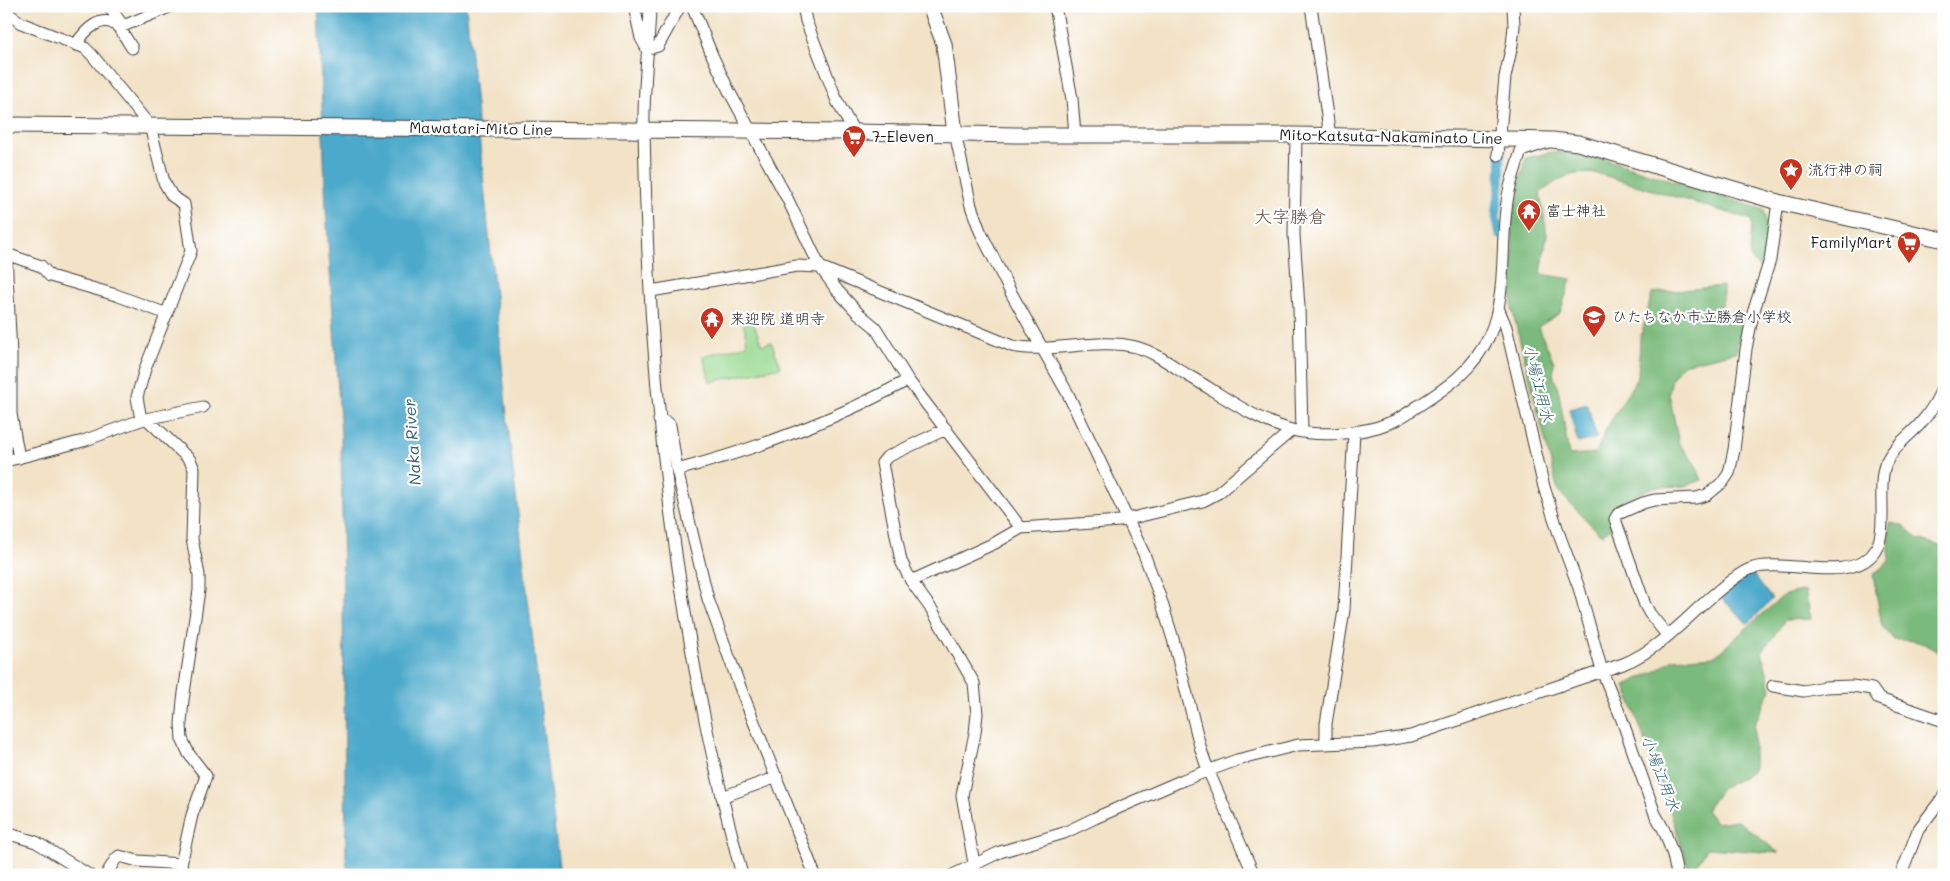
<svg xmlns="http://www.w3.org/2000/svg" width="1950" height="881" font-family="Mali,'Klee One',sans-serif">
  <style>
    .green { fill: #98da92; stroke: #5a7b57 }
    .forest { fill: #7aba7c; stroke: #4b6b4c }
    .water { fill: #4ca9cb; stroke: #346274 }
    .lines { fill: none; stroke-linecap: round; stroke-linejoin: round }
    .canal { stroke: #4ca9cb; stroke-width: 9 }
    .minor-casing { stroke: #3c3a36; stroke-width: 13 }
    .major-casing { stroke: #3c3a36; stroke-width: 17 }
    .minor { stroke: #fff; stroke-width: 11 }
    .major { stroke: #fff; stroke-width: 15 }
    .labels { text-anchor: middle; stroke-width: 4.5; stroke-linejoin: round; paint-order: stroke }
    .street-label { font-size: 15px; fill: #1c1c1c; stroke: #fff }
    .poi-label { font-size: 15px; fill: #1c1c1c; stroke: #fff; text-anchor: start }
    .water-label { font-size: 16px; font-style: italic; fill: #346274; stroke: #fff }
    .quarter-label { font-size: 18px; fill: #654b3e; stroke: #fff }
  </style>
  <rect width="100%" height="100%" fill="#fff"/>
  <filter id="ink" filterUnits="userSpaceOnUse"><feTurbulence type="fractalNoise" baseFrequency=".02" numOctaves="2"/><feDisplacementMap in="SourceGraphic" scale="10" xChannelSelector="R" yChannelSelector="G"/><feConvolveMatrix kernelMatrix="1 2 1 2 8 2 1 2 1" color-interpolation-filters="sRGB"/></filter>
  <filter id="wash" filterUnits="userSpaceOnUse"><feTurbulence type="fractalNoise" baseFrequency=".0096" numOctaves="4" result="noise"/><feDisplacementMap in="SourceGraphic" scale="20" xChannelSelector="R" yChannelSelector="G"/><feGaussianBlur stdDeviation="1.12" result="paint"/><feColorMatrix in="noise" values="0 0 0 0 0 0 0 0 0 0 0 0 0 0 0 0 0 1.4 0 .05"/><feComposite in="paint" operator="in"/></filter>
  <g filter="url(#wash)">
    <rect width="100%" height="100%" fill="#f2e2c6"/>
    <path class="green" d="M750,315L762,345L771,342L781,367L710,382L703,356L747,345L743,318Z"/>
    <path class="forest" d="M1551,152L1592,155L1764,210L1768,237L1762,271L1750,257L1752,220L1599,174C1569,172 1563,176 1540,193L1547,234L1541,274L1571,279L1560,313L1538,327L1554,362L1553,374L1559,393L1569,455L1596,453L1605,431L1638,376L1640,340L1652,293L1723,286L1722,315L1744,317L1736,352L1683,364L1672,378L1669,393L1679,444L1694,462L1702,480L1686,486L1653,487L1628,499L1610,513L1611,528L1601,535L1558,491L1512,309L1513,256L1511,206L1518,188L1526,158Z
      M1889,522L1905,527L1918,539L1944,547V656C1927,643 1915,639 1894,640L1882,626L1873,575L1889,561Z
      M1805,590L1811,619L1785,620L1762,652L1771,689L1754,725V771L1721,789L1706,810L1716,823L1737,820L1779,853L1707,848L1691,875L1668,805L1625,685L1656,671L1673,659L1715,656L1784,595Z"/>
    <path class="water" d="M318,6H466L509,435L560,875H348L346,857L341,436L326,210Z
      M1587,404L1597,438L1578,443L1569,409Z
      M1752,573L1772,599L1748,624L1720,597Z"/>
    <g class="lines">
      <path class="canal" d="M1500,235L1496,217L1500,185L1501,148
        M1678,858L1683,875"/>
    </g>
  </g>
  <g filter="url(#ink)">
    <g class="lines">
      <g class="minor-casing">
        <path id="minor" d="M109,6L123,26L172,6
          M634,6L641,38L647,49L658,46L680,6
          M650,6C649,47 643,88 644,129C647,329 665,529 706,725C716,775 729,825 742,875
          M692,6L712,55L729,91L787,198L820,267L837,290L858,313L875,327L908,380L1021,528
          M803,6L806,21L837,101L854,132
          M1055,6L1072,99L1075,134
          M1311,6L1330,136
          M6,12L21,23L85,48L92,55L150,126L164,182L172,196L184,204L191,251L145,369L137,397L141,420
          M76,45C84,31 103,11 119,28C124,34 128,42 132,48
          M955,133L971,206L980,231L1010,291L1068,394L1144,554L1160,597L1173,639L1201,750L1208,770L1254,875
          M1296,135L1294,235L1299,307L1302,432
          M1498,155L1505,77L1512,45L1514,26L1513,6
          M6,254L11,355V414L19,458
          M6,254L41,266L50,276L116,295L167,314
          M651,291L797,266L820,267L1012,346C1053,354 1096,337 1136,347C1155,352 1173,366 1189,376C1222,395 1256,421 1292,430C1320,437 1363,434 1389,423C1400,419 1409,412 1418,406C1448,387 1474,369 1489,336C1508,294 1500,246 1507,202C1509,185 1516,168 1521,151L1548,142
          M1499,310L1506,327L1544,487L1560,537L1579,588L1602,671L1621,717L1655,814L1664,830L1673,855L1677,875
          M147,419L190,460L194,469L192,539L199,575V590L183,700L181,724L182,739L189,754L206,776L192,815L181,864L184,875
          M659,420L667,422L670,425L677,470L708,599L740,687L815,875
          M946,429L887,457L882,463L901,561L911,581L932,610L974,683L977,714L975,733L962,795L976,875
          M6,461L83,441L141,420L203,407
          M677,470C757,449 835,420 908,380
          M911,581L995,543L1021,528L1120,521L1203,501L1218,493L1292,430
          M1667,635L1650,614L1645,605L1615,519L1618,514L1643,503L1654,500L1696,498L1707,495L1723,482L1729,473L1734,450L1746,349L1753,313L1770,260L1778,202
          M1773,686L1804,691L1824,687L1852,686L1872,689L1879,699L1944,721
          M1326,744V724L1344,610L1354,432
          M722,797L777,777
          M6,833L36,842L89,875
          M106,875L115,860L119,856L138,861L181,864
          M953,875L1000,852L1064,833L1095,818L1183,780L1237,760L1298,745L1373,742L1411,736L1623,664C1664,648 1693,609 1728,583C1735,578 1744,570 1753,568C1786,559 1845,582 1871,556C1891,536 1876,491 1885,465C1892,447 1907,438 1919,425C1930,413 1939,398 1944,383
          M1901,875L1918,830L1944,796"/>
      </g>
      <g class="major-casing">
        <path id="major" d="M930,6L944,44L955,133
          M6,125L854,132L1016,135H1296L1552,140L1578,143L1778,202L1944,240"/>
      </g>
      <use href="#minor" class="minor"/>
      <use href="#major" class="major"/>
    </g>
  </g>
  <defs>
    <g id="supermarket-pin" transform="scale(1.25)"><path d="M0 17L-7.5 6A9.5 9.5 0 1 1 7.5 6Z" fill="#c8321e" stroke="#fff"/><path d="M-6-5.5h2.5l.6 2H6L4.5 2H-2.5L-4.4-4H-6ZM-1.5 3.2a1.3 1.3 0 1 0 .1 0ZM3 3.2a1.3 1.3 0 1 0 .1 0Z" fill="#fff"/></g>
    <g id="sight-pin" transform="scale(1.25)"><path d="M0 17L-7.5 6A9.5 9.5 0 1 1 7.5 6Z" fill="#c8321e" stroke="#fff"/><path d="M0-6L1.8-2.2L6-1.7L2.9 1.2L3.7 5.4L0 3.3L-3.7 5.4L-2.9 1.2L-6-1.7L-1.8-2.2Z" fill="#fff"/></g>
    <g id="temple-pin" transform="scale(1.25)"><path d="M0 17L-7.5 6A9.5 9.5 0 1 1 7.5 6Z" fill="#c8321e" stroke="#fff"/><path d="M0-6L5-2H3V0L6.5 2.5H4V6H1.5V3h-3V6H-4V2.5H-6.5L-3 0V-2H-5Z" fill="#fff"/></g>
    <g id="school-pin" transform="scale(1.25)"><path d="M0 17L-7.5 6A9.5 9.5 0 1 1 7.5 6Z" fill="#c8321e" stroke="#fff"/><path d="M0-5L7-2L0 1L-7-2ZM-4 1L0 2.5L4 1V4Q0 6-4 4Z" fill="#fff"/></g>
  </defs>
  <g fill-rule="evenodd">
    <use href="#supermarket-pin" x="854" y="137"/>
    <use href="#sight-pin" x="1791" y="170"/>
    <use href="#temple-pin" x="1529" y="211"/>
    <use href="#supermarket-pin" x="1909" y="243"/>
    <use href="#school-pin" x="1594" y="317"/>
    <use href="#temple-pin" x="712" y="319"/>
  </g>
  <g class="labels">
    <g class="street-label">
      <text transform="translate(481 129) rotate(1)" y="5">Mawatari-Mito Line</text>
      <text transform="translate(1391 137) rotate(1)" y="5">Mito-Katsuta-Nakaminato Line</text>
    </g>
    <g class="poi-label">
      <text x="872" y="142">7-Eleven</text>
      <text x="1808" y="175">流行神の祠</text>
      <text x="1546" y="216">富士神社</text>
      <text x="1892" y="248" text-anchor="end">FamilyMart</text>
      <text x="1612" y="322">ひたちなか市立勝倉小学校</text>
      <text x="730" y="324">来迎院 道明寺</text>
    </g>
    <g class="water-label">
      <text transform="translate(1539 383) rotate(76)" y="6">小場江用水</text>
      <text transform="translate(412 442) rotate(-94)" y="6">Naka River</text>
      <text transform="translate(1661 773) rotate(69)" y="6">小場江用水</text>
    </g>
    <g class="quarter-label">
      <text x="1290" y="223">大字勝倉</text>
    </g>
  </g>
  <rect width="1950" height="881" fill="none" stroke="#fff" stroke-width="25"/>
</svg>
